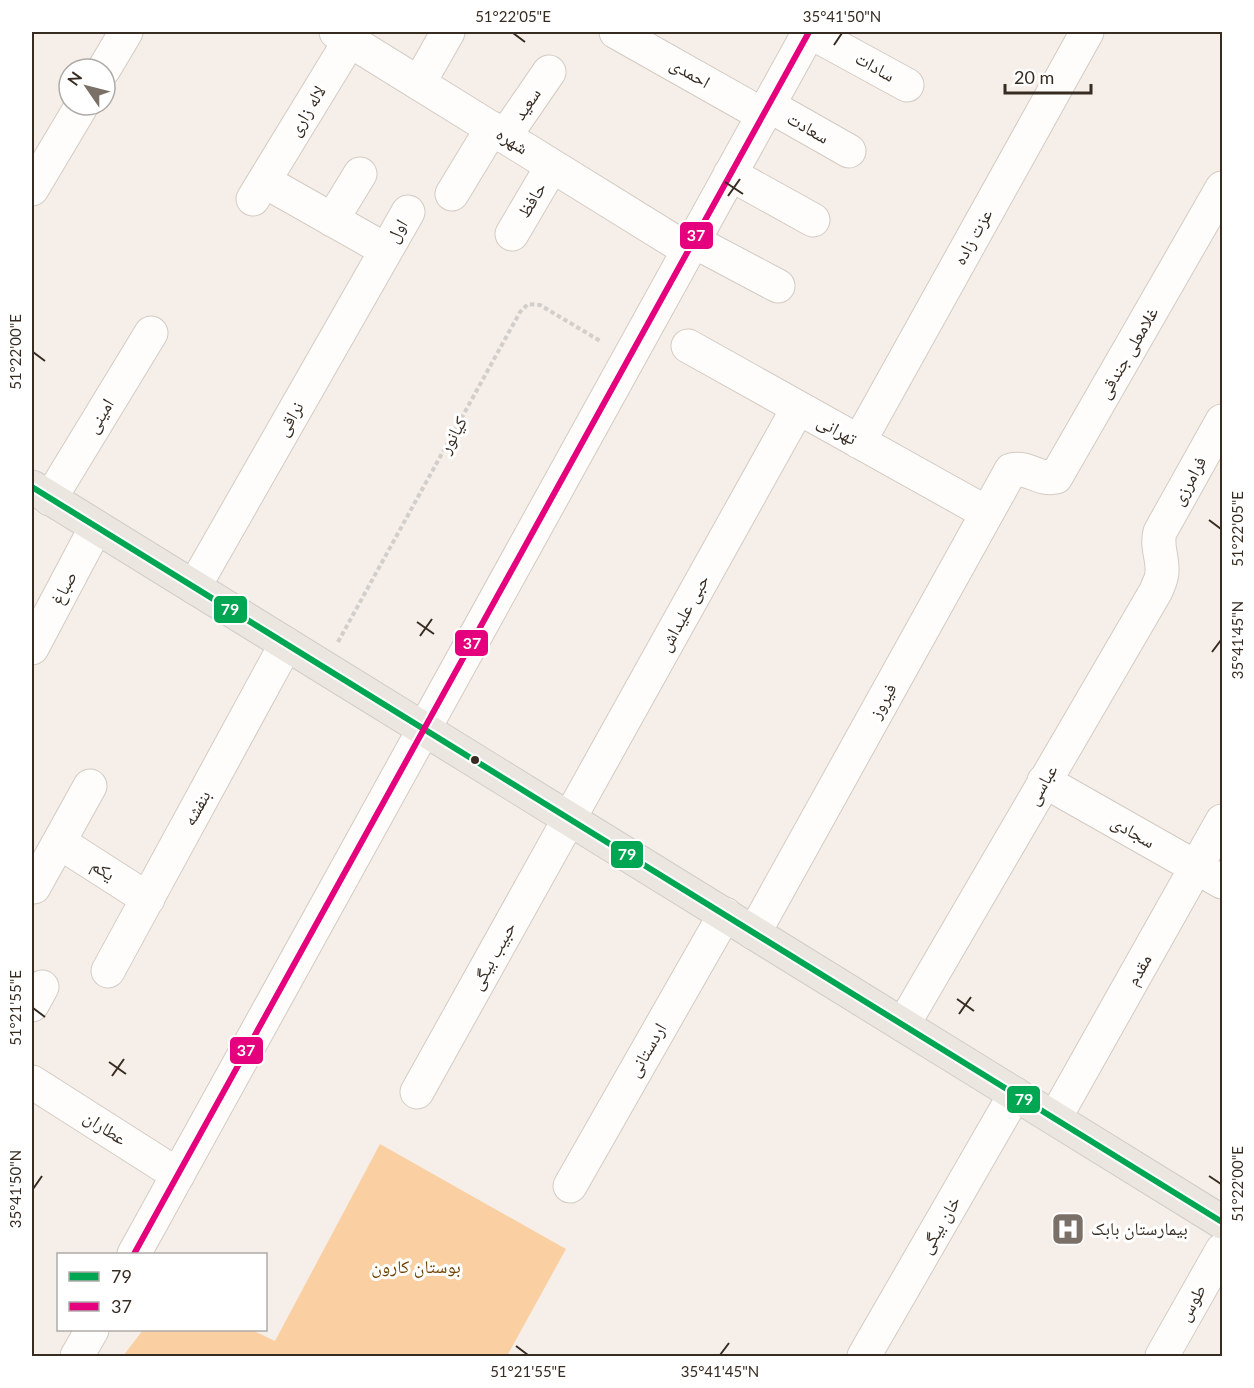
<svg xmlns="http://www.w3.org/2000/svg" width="1254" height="1388" font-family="Lato,'Noto Naskh Arabic',sans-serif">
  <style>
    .green { fill: #fad0a3 }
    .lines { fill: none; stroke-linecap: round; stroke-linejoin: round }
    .minor-casing { stroke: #d3cbc3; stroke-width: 35 }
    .major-casing { stroke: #d0cbc7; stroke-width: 35 }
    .path { stroke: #d2cecb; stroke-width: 4; stroke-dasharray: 4.5 3; stroke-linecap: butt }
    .minor { stroke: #fefdfc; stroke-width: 33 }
    .major { stroke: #ebe6e0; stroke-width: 33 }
    .bus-1-casing { stroke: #fff; stroke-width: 10 }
    .bus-2-casing { stroke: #fff; stroke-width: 10 }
    .bus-1 { stroke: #00a651; stroke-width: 6 }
    .bus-2 { stroke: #e5007d; stroke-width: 6 }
    .ticks { fill: none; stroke: #372c22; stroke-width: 2 }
    .bus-dot { fill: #372c22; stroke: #fff; stroke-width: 2 }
    .labels { text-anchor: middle; stroke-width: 6; stroke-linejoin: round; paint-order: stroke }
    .street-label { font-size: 18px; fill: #372c22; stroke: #fff }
    .poi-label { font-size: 18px; fill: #372c22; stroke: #fff; text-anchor: start }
    .park-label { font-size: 18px; fill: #714301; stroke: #fff }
    .line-badge { stroke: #fff; stroke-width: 2 }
    .badge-label { font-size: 16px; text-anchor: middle; font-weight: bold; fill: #fff }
    .neatline { fill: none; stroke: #372c22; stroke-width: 2 }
    .ticks-label { font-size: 15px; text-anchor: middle; fill: #372c22 }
  </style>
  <rect width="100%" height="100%" fill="#f6efe9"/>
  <path class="green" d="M380,1144L566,1249L507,1356H123L143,1330H252L275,1341Z"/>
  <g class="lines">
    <g class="minor-casing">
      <path id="minor" d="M336,32L688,250
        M616,32L763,115
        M810,32L907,85
        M104,69L126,32
        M419,83L448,32
        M768,105L849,151
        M505,136L549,72
        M730,174L813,220
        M264,181L386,250
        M32,189L82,105
        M452,194L492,128
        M253,199L350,40
        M332,220L360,174
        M512,234L552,166
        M693,241L778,286
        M688,346L987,513
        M859,442L1087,32
        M50,499L151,333
        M194,587L408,212
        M32,648L96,527
        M1044,781L1222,882
        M59,842L148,899
        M34,887L90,786
        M754,933L1011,470C1029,466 1039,481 1056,477L1222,188
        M108,971L286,644
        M32,1005L42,987
        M903,1025L1156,591C1158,585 1162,579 1162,572C1163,558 1156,546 1160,532L1222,421
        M32,1082L178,1175
        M417,1092L798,408
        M1055,1118L1222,821
        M570,1186L725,914
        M134,1254L809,32
        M77,1356L92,1330
        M864,1356L1015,1094
        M1162,1356L1222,1250"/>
    </g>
    <g class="major-casing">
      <path id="major" d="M32,487L1222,1222"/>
    </g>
    <path class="path" d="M338,642L520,312L528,304L540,305L602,342"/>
    <use href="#minor" class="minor"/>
    <use href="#major" class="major"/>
    <g class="bus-1-casing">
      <path id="bus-1" d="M32,487L1222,1222"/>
    </g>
    <g class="bus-2-casing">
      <path id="bus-2" d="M134,1254L809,32"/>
    </g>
    <use href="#bus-1" class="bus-1"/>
    <use href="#bus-2" class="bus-2"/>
  </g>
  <path class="ticks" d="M513,33L525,42M834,45L842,33M725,182L743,194M728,196L740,179M33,352L45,361M1209,520L1221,529M417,622L434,634M420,636L432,619M1212,652L1221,640M957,999L974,1011M33,1008L45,1017M959,1014L971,997M109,1062L126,1074M112,1076L124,1059M1209,1176L1221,1184M33,1189L42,1176M516,1346L528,1355M720,1355L729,1343"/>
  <defs>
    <g id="hospital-square" transform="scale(1.725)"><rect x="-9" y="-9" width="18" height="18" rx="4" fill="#7a7068" stroke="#fff"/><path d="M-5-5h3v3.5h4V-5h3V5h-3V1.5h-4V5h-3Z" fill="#fff"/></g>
  </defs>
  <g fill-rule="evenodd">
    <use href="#hospital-square" x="1068" y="1229"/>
  </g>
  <circle class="bus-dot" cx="475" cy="760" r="5"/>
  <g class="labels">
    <g class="street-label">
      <text transform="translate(875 67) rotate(29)" y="6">سادات</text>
      <text transform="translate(690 73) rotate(30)" y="6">احمدی</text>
      <text transform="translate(527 104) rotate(-56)" y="6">سعید</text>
      <text transform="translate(307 111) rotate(-59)" y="6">لاله زاری</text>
      <text transform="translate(808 128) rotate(30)" y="6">سعادت</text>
      <text transform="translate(512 141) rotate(32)" y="6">شهره</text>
      <text transform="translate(532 200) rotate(-59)" y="6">حافظ</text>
      <text transform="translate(397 231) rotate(-60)" y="6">اول</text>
      <text transform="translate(973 237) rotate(-61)" y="6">عزت زاده</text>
      <text transform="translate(1128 353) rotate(-60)" y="6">غلامعلی جندقی</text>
      <text transform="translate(100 416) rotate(-59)" y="6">امینی</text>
      <text transform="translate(290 419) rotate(-60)" y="6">نراقی</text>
      <text transform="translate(837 430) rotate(29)" y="6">تهرانی</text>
      <text transform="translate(453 435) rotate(-61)" y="6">کیانور</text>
      <text transform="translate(1189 481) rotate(-61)" y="6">فرامرزی</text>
      <text transform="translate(64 588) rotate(-62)" y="6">صباغ</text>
      <text transform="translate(684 613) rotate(-61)" y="6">حبی علیداش</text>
      <text transform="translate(883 701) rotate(-61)" y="6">فیروز</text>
      <text transform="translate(1042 785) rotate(-60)" y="6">عباسی</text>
      <text transform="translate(197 808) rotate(-61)" y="6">بنفشه</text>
      <text transform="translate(1133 832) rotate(30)" y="6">سجادی</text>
      <text transform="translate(103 870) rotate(33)" y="6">یکم</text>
      <text transform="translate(493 956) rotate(-61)" y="6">حبیب بیگی</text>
      <text transform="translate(1139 970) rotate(-61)" y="6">مقدم</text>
      <text transform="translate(647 1050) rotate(-60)" y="6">اردستانی</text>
      <text transform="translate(105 1128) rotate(33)" y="6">عطاران</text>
      <text transform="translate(940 1225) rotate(-60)" y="6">خان بیگی</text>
      <text transform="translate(1192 1303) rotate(-61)" y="6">طوس</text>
    </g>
    <g class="poi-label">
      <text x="1091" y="1235">بیمارستان بابک</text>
    </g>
    <g class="park-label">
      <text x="416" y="1273">بوستان کارون</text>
    </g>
  </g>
  <g class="line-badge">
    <rect x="679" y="221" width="35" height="29" rx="6" fill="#e5007d"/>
    <rect x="213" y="595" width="35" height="29" rx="6" fill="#00a651"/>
    <rect x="454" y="629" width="35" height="28" rx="6" fill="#e5007d"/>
    <rect x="610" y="840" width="34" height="29" rx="6" fill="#00a651"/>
    <rect x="229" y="1036" width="35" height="29" rx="6" fill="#e5007d"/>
    <rect x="1006" y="1085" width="35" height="29" rx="6" fill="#00a651"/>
  </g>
  <g class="badge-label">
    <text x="696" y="241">37</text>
    <text x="230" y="615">79</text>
    <text x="472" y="649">37</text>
    <text x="627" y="860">79</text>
    <text x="246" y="1056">37</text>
    <text x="1024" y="1105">79</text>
  </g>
  <rect width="1254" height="1388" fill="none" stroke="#ffffff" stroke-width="66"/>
  <rect x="57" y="1253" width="210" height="78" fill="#ffffff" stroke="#afaba7" stroke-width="1.5"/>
  <rect x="69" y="1272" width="30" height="9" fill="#00a651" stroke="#afaba7" stroke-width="1.5"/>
  <text x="111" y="1283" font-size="18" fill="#372c22">79</text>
  <rect x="69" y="1302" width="30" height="9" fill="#e5007d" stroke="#afaba7" stroke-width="1.5"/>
  <text x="111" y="1313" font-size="18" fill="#372c22">37</text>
  <g transform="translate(87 87) rotate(305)"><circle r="28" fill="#ffffff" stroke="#afaba7" stroke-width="1.5"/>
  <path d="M0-4.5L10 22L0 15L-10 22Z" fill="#7a7068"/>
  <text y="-9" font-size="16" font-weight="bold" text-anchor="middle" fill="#372c22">N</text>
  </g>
  <path d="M1005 84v9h86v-9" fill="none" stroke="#372c22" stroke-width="3"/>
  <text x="1014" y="84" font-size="18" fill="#372c22" stroke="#ffffff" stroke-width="4.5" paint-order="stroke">20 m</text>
  <rect x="33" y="33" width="1188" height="1322" class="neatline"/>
  <g class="ticks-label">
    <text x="513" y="22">51°22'05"E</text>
    <text x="842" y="22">35°41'50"N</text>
    <text transform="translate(16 352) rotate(-90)" y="5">51°22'00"E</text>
    <text transform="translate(1238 529) rotate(-90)" y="5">51°22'05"E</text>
    <text transform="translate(1238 640) rotate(-90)" y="5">35°41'45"N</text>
    <text transform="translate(16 1008) rotate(-90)" y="5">51°21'55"E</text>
    <text transform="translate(1238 1184) rotate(-90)" y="5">51°22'00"E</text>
    <text transform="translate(16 1189) rotate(-90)" y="5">35°41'50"N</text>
    <text x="528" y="1377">51°21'55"E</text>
    <text x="720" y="1377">35°41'45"N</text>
  </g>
</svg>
